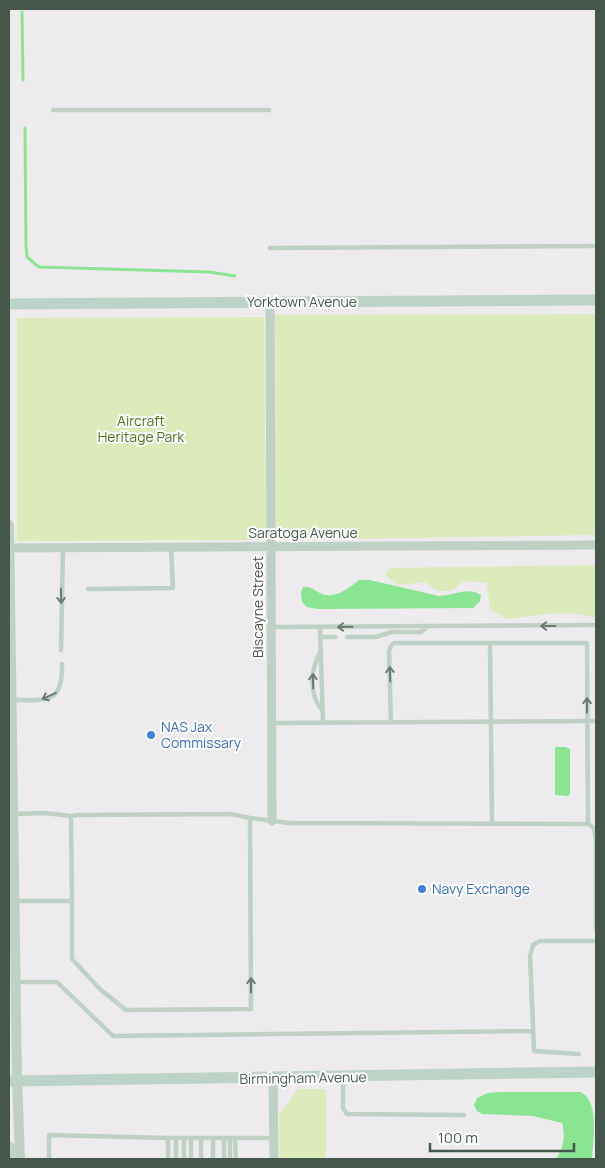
<svg xmlns="http://www.w3.org/2000/svg" width="605" height="1168" font-family="Manrope,sans-serif">
  <style>
    .green { fill: #ddeaba }
    .water { fill: #8ae593 }
    .lines { fill: none; stroke-linecap: round; stroke-linejoin: round }
    .stream { stroke: #8ae593; stroke-width: 3 }
    .service { stroke: #bfd0c5; stroke-width: 4.5 }
    .minor { stroke: #bfd0c5; stroke-width: 9 }
    .tertiary { stroke: #bfd0c5; stroke-width: 10 }
    .secondary { stroke: #bed3c7; stroke-width: 11 }
    .oneway { stroke: #6a7b70 }
    .shop-dot { fill: #3f7fe0; stroke: #fff; stroke-width: 2 }
    .labels { text-anchor: middle; stroke-width: 4; stroke-linejoin: round; paint-order: stroke }
    .street-label { font-size: 14px; fill: #45574b; stroke: #fff }
    .park-label { font-size: 14px; fill: #50721b; stroke: #fff }
    .shop-label { font-size: 14px; fill: #366cbe; stroke: #fff; text-anchor: start }
  </style>
  <rect width="100%" height="100%" fill="#eeebee"/>
  <path class="green" d="M596,314V535L275,540L272,315Z
    M264,317L266,540L17,541V318Z
    M596,565V618C567,609 535,616 506,619L490,609L487,583L464,581L451,591H438L425,582L398,585L385,575L389,568Z
    M298,1089H326V1159H280L279,1115Z"/>
  <path class="water" d="M359,580H370L439,596C453,596 468,586 481,595L480,601L473,608L318,609L307,607L302,602L301,593L303,587C312,586 314,591 322,594C336,599 349,588 359,580Z
    M555,747H565L570,749V794L568,796L555,795Z
    M501,1092H580C600,1099 593,1142 592,1159H556C563,1149 566,1136 562,1123L533,1116L482,1114L477,1111L474,1105L477,1098L488,1093Z"/>
  <g class="lines">
    <path class="stream" d="M22,12L23,80
      M25,128L26,246L27,257L39,267L209,272L235,276"/>
    <path class="service" d="M53,110H269
      M270,248L596,246
      M88,589L173,588L171,547
      M272,627L596,625
      M320,627L323,723
      M320,637H335
      M347,637H376L391,632H421L427,627
      M490,643L492,824
      M61,650L63,548
      M321,651C311,668 308,693 322,710
      M13,700C46,700 63,705 62,664
      M391,722L389,651L391,646L394,643H587L588,824
      M272,723L596,721
      M14,814L45,813L71,816L79,815L231,814L250,818L289,823L588,824L594,828L596,842V929
      M15,901H72L71,816
      M72,901V959L101,990L126,1010L251,1009L250,818
      M16,982H57L113,1036L532,1031
      M579,1054L534,1051L530,956L533,945L540,941H596
      M343,1077V1108L347,1114L464,1115
      M184,1138V1159
      M191,1138V1159
      M201,1138V1159
      M213,1138V1159
      M224,1138V1159
      M230,1138V1159
      M235,1138L236,1159
      M49,1159V1135L168,1138
      M168,1159V1138H274
      M176,1159V1138"/>
    <path class="minor" d="M270,302L272,821
      M9,548L596,545
      M273,1078L274,1159"/>
    <path class="tertiary" d="M9,525L17,1081L20,1159"/>
    <path class="secondary" d="M9,304L596,300
      M9,1081L596,1072
      M9,1147L15,1159"/>
  </g>
  <defs><path id="oneway-shaft" d="M-6 0H5M1.5-3L5.5 0L1.5 3" fill="none" stroke-width="1.6" stroke-linecap="round" stroke-linejoin="round" transform="scale(1.25)"/></defs>
  <g class="oneway">
    <use href="#oneway-shaft" transform="translate(61 596) rotate(89)"/>
    <use href="#oneway-shaft" transform="translate(548 626) rotate(180)"/>
    <use href="#oneway-shaft" transform="translate(345 627) rotate(179)"/>
    <use href="#oneway-shaft" transform="translate(390 674) rotate(-92)"/>
    <use href="#oneway-shaft" transform="translate(313 681) rotate(-91)"/>
    <use href="#oneway-shaft" transform="translate(49 696) rotate(156)"/>
    <use href="#oneway-shaft" transform="translate(587 705) rotate(-90)"/>
    <use href="#oneway-shaft" transform="translate(251 985) rotate(-90)"/>
  </g>
  <g class="shop-dot">
    <circle cx="151" cy="735" r="5"/>
    <circle cx="422" cy="889" r="5"/>
  </g>
  <g class="labels">
    <g class="street-label">
      <text x="302" y="307">Yorktown Avenue</text>
      <text x="303" y="538">Saratoga Avenue</text>
      <text transform="translate(258 607) rotate(-90)" y="5">Biscayne Street</text>
      <text transform="translate(303 1078) rotate(-1)" y="5">Birmingham Avenue</text>
    </g>
    <g class="park-label">
      <text x="141" y="426">Aircraft<tspan x="141" dy="16">Heritage Park</tspan></text>
    </g>
    <g class="shop-label">
      <text x="161" y="732">NAS Jax<tspan x="161" dy="16">Commissary</tspan></text>
      <text x="432" y="894">Navy Exchange</text>
    </g>
  </g>
  <rect width="605" height="1168" fill="none" stroke="#45574b" stroke-width="20"/>
  <path d="M430 1143v8h144v-8" fill="none" stroke="#45574b" stroke-width="2.5"/>
  <text x="438" y="1143" font-size="15" fill="#45574b" stroke="#ffffff" stroke-width="4" paint-order="stroke">100 m</text>
</svg>
